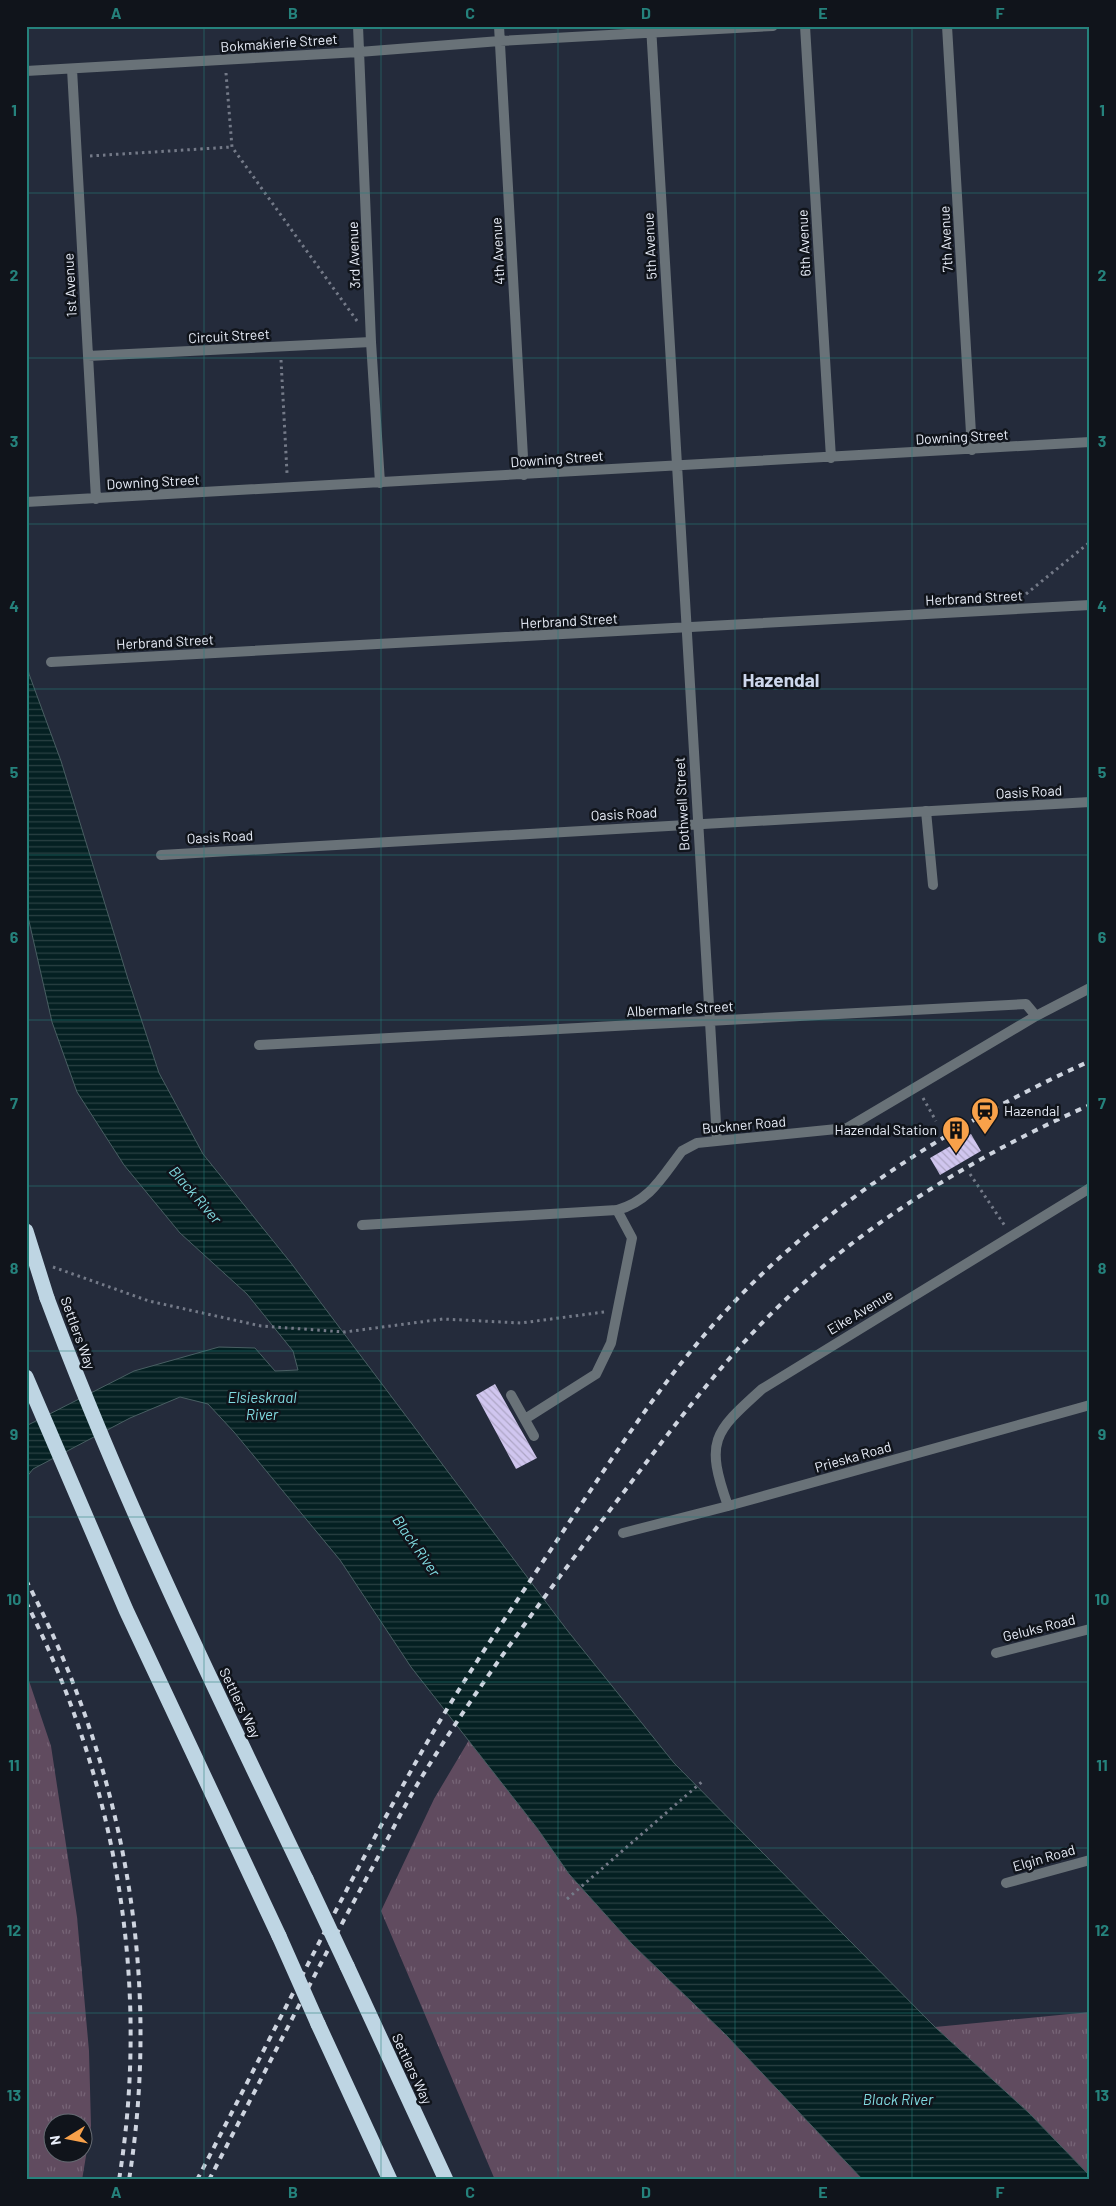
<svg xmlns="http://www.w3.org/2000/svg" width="1116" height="2206" font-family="Barlow,sans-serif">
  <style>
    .grass { fill: url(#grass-tufts); fill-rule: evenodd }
    .water { fill: url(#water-rules); stroke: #485e62 }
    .building { fill: url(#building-back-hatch) }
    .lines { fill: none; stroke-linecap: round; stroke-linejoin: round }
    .path { stroke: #747a88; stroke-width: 3; stroke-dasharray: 2.5 4; stroke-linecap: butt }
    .lane { stroke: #697278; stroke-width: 10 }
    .street { stroke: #697278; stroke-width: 10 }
    .highway { stroke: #bed5e3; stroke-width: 15 }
    .rail { stroke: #ced4df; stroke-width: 4; stroke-dasharray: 6 6; stroke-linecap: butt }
    .highway-bridge { stroke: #bed5e3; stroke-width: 15 }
    .grid { fill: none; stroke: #25827c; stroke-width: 1; stroke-opacity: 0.55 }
    .labels { text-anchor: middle; stroke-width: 5; stroke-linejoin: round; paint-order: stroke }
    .street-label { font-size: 14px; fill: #e8edf8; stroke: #10141b }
    .poi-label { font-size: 14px; fill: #e8edf8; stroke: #10141b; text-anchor: start }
    .water-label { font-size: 15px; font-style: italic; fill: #81dbe1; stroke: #10141b }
    .district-label { font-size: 19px; font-weight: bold; fill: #cdd7ec; stroke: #10141b }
    .neatline { fill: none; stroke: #25827c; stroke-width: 2 }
    .grid-label { font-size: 16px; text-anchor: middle; font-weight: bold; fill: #25827c }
  </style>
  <defs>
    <pattern id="grass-tufts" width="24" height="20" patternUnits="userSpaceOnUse" patternTransform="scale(1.25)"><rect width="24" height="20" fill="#604b5f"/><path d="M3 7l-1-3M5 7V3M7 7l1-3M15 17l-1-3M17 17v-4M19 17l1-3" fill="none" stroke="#776577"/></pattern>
    <pattern id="water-rules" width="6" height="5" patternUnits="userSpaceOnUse" patternTransform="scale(1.25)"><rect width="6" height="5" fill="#042022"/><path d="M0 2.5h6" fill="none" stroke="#294143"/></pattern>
    <pattern id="building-back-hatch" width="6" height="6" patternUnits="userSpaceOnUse" patternTransform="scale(1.25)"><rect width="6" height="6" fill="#d0c6ef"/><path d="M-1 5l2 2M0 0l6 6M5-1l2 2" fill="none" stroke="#aea6c6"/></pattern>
  </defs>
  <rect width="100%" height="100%" fill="#242b3b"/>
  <path class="grass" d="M26,1672L51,1746L77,1917L89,2051L91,2126L82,2180H26ZM52,2124H82V2154H52Z
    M469,1740L537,1828L569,1874L632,1944L726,2035L863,2180H495L381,1911L434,1799Z
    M1090,2012V2176L1029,2113L935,2027Z"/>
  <path class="water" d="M26,658L29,674L61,761L128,979L159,1073L203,1154L291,1263L567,1630L674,1763L935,2027L1029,2113L1090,2176V2180H863L726,2035L632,1944L569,1874L537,1828L411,1667L340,1560L234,1432L208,1404L180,1397L130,1418L33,1469L26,1478V1426L134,1371L219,1347L255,1348L275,1371L298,1370L293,1351L247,1294L180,1233L124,1165L77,1092L52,1022L26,908Z"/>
  <path class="building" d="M971,1134L981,1151L940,1175L930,1158Z
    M495,1384L537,1458L516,1469L476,1395Z"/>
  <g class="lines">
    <path class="path" d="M226,73L232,147L357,321
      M90,156L232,147
      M281,360L287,473
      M1026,594L1090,542
      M923,1098L936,1121
      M970,1174L1005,1226
      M53,1267L149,1301L261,1326L345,1332L443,1319L521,1323L604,1312
      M567,1899L704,1780"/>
    <path class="lane" d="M926,811L933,885
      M511,1395L534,1436
      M525,1419L596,1374L611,1343L632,1238L617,1210"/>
    <path class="street" d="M358,26L371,342L380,483
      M499,26L524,475
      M651,26L717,1140
      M805,26L831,458
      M947,26L972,450
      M72,69L96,499
      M26,71L359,52L500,41L773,26
      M88,356L371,342
      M26,502L1090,442
      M51,662L1090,605
      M161,855L1090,802
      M259,1045L1026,1004L1036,1016
      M362,1225L617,1210C650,1201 662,1177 682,1151L697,1143L847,1128L1036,1016L1090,988
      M728,1506C705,1441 713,1433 762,1389L1090,1188
      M623,1533L728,1506L1090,1405
      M996,1653L1090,1629
      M1006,1883L1090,1860"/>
    <path class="highway" d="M47,1298C121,1497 214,1687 306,1879
      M26,1377L126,1610L279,1936
      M347,1966L446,2180
      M318,2024L390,2180"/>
    <path class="rail" d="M26,1580C123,1765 162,1973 129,2180
      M26,1602C116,1780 151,1983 119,2180
      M197,2180C268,2043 337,1904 412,1769C458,1686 513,1607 566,1527C619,1448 671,1367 738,1298C834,1198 964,1118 1090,1061
      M209,2180C263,2076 315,1972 371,1870C389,1837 406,1802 426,1770C485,1675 552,1586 620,1497C678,1421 734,1344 806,1281C887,1210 991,1148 1090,1105"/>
    <path class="highway-bridge" d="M26,1231L47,1298
      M306,1879L347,1966
      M279,1936L318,2024"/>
  </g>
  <path class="grid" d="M204,26V2180M381,26V2180M558,26V2180M735,26V2180M912,26V2180M26,193H1090M26,358H1090M26,524H1090M26,689H1090M26,855H1090M26,1020H1090M26,1186H1090M26,1351H1090M26,1517H1090M26,1682H1090M26,1848H1090M26,2013H1090"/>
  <defs>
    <g id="station-pin" transform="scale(1.4375)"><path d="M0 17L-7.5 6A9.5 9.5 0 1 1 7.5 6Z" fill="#f8a14a" stroke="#10141b"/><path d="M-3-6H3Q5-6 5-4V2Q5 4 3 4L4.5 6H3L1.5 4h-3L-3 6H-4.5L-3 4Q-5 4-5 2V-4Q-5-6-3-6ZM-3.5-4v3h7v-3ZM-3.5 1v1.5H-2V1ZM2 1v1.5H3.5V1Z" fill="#111"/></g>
    <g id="building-pin" transform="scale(1.4375)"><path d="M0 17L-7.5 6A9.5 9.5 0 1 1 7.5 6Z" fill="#f8a14a" stroke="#10141b"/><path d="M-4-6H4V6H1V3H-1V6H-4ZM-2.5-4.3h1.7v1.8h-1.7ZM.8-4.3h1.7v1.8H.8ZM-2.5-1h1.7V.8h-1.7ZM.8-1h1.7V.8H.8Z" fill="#111"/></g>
  </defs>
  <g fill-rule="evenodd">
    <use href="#station-pin" x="985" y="1111"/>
    <use href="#building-pin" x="956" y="1130"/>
  </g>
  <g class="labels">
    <g class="street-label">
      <text transform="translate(279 43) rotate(-4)" y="5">Bokmakierie Street</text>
      <text transform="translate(946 239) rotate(-93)" y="5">7th Avenue</text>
      <text transform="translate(804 243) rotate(-93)" y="5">6th Avenue</text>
      <text transform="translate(650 246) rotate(-93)" y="5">5th Avenue</text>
      <text transform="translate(498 251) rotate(-93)" y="5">4th Avenue</text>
      <text transform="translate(354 255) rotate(-92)" y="5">3rd Avenue</text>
      <text transform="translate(70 285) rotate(-93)" y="5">1st Avenue</text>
      <text transform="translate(229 336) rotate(-3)" y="5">Circuit Street</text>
      <text transform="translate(962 437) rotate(-3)" y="5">Downing Street</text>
      <text transform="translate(557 459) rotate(-4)" y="5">Downing Street</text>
      <text transform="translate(153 482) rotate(-3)" y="5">Downing Street</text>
      <text transform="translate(974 598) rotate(-3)" y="5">Herbrand Street</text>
      <text transform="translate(569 621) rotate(-3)" y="5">Herbrand Street</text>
      <text transform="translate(165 642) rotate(-3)" y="5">Herbrand Street</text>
      <text transform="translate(1029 792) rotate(-3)" y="5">Oasis Road</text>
      <text transform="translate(682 804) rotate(-93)" y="5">Bothwell Street</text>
      <text transform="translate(624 814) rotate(-3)" y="5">Oasis Road</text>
      <text transform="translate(220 837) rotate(-3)" y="5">Oasis Road</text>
      <text transform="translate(680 1009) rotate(-3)" y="5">Albermarle Street</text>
      <text transform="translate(744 1125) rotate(-5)" y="5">Buckner Road</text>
      <text transform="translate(860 1312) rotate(-31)" y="5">Eike Avenue</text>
      <text transform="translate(78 1333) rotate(70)" y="5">Settlers Way</text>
      <text transform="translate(853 1457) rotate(-16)" y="5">Prieska Road</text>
      <text transform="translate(1039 1628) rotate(-14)" y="5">Geluks Road</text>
      <text transform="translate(240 1703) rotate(64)" y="5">Settlers Way</text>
      <text transform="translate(1044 1858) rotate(-16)" y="5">Elgin Road</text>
      <text transform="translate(412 2069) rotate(65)" y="5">Settlers Way</text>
    </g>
    <g class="poi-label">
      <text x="1004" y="1116">Hazendal</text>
      <text x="937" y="1135" text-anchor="end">Hazendal Station</text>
    </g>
    <g class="water-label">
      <text transform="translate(195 1195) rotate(49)" y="5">Black River</text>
      <text x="262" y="1403">Elsieskraal<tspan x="262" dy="17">River</tspan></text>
      <text transform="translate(416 1546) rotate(55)" y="5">Black River</text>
      <text x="898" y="2105">Black River</text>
    </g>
    <g class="district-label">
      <text x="781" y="687">Hazendal</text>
    </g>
  </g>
  <rect width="1116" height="2206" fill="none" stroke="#10141b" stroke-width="55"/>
  <g transform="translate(68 2138) rotate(260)"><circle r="24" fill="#10141b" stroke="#666b73"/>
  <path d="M0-4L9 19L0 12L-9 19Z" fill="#f8a14a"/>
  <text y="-8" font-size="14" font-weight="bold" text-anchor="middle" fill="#e8edf8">N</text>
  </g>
  <rect x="28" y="28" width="1060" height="2150" class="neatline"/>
  <g class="grid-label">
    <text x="116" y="19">A</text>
    <text x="293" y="19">B</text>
    <text x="470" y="19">C</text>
    <text x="646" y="19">D</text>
    <text x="823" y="19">E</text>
    <text x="1000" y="19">F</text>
    <text x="14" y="116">1</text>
    <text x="1102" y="116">1</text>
    <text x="14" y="281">2</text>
    <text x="1102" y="281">2</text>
    <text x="14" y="447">3</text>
    <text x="1102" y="447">3</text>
    <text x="14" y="612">4</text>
    <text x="1102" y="612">4</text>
    <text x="14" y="778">5</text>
    <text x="1102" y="778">5</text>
    <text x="14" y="943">6</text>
    <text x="1102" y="943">6</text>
    <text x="14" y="1109">7</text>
    <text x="1102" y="1109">7</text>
    <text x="14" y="1274">8</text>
    <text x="1102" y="1274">8</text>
    <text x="14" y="1440">9</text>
    <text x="1102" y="1440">9</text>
    <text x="14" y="1605">10</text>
    <text x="1102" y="1605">10</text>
    <text x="14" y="1771">11</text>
    <text x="1102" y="1771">11</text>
    <text x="14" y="1936">12</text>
    <text x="1102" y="1936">12</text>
    <text x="14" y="2101">13</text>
    <text x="1102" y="2101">13</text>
    <text x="116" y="2198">A</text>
    <text x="293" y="2198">B</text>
    <text x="470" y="2198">C</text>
    <text x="646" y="2198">D</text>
    <text x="823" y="2198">E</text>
    <text x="1000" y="2198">F</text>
  </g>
</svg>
